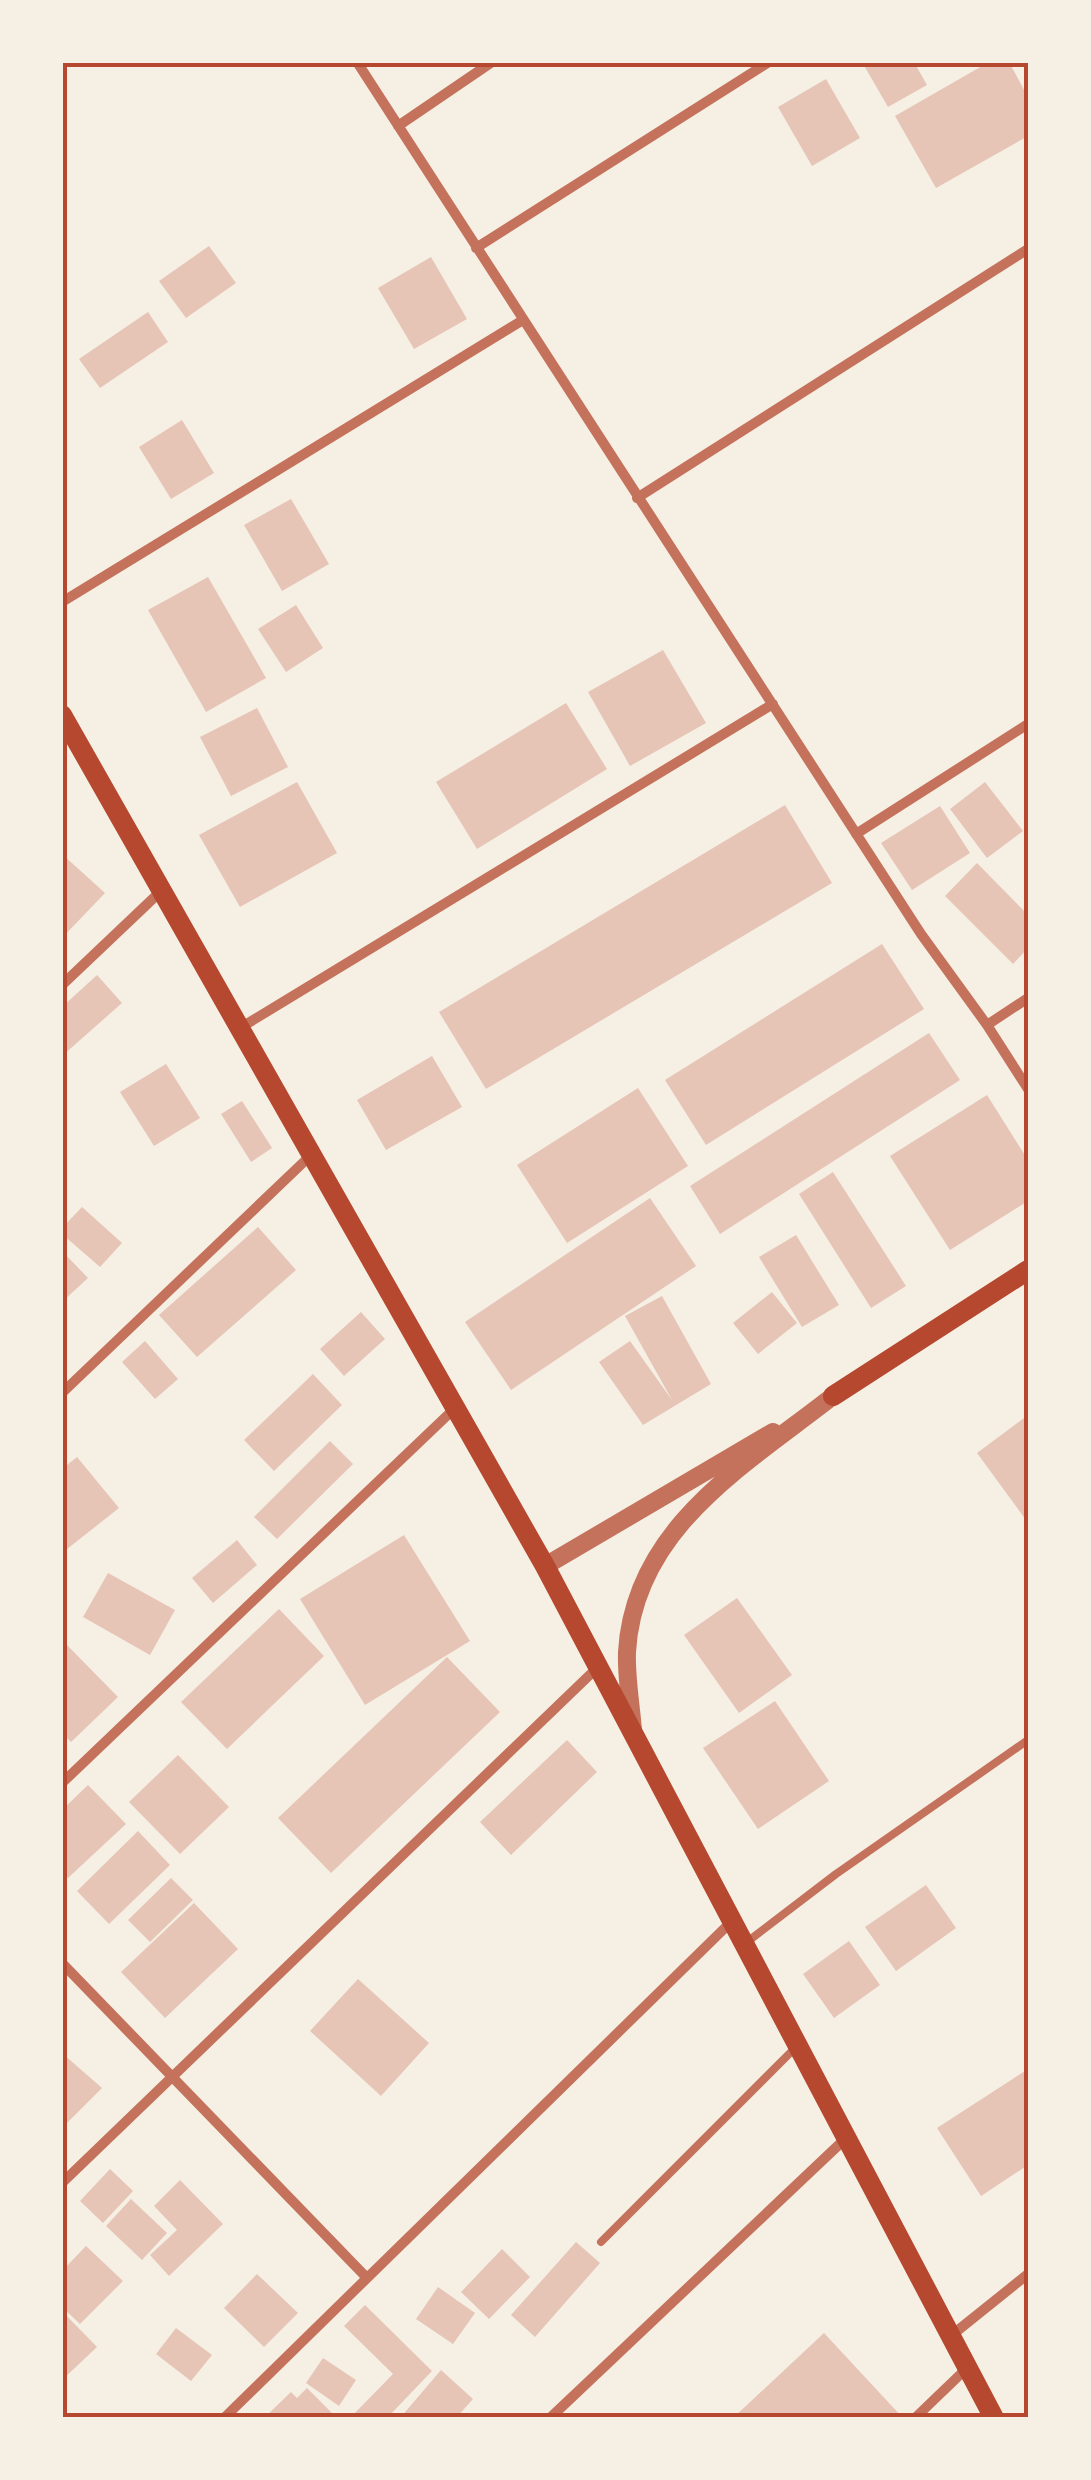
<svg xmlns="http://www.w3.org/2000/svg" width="1091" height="2480" font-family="'IBM Plex Serif',serif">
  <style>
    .building { fill: #e6c5b7 }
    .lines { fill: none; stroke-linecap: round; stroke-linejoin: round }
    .service { stroke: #c5725c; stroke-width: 8 }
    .minor { stroke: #c5725c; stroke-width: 10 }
    .tertiary { stroke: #c5725c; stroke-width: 18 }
    .secondary { stroke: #b5482f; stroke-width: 20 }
    .neatline { fill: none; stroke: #b5482f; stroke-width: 4 }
  </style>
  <rect width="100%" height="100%" fill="#f6efe4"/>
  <path class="building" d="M862,62H914L927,85L888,107Z
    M989,62H1009L1028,97V136L936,188L895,116Z
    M826,79L860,138L812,166L778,107Z
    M209,246L236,283L186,318L159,281Z
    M431,257L467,319L414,349L378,288Z
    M148,312L168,342L100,388L79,359Z
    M182,420L214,473L171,499L139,447Z
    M291,499L329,564L282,591L244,525Z
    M208,577L266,678L206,712L148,610Z
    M296,605L323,648L286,672L258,629Z
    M663,650L706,723L630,766L588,692Z
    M566,703L607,769L477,849L436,782Z
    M257,708L288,767L231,796L200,737Z
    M297,782L337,853L240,907L199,835Z
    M985,782L1023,831L987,858L950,809Z
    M785,805L832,883L486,1089L439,1012Z
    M940,806L970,853L912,890L881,843Z
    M62,854L105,893L62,938Z
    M977,863L1028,915V948L1013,964L945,896Z
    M882,944L924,1009L706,1145L665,1080Z
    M97,975L122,1003L62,1056V1007Z
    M929,1033L960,1080L720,1234L690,1186Z
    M432,1056L462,1107L386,1150L357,1100Z
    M166,1064L200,1118L154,1146L120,1092Z
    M638,1088L688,1166L567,1243L517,1165Z
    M987,1095L1028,1160V1201L950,1250L890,1156Z
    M242,1101L272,1148L251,1162L221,1114Z
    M833,1172L906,1286L871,1308L799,1194Z
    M650,1198L696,1266L511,1390L465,1322Z
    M82,1207L122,1243L100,1267L62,1234V1228Z
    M258,1227L296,1270L197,1357L159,1315Z
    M796,1235L839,1305L802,1327L759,1257Z
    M62,1251L88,1278L62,1302Z
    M772,1292L797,1323L758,1354L733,1323Z
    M662,1296L711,1384L643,1425L599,1362L630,1341L672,1400L625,1316Z
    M361,1312L385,1339L344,1376L320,1349Z
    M145,1341L178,1379L155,1399L122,1362Z
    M313,1374L342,1405L274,1471L244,1440Z
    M1028,1415V1518L1026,1520L977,1453Z
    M330,1441L353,1464L277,1539L254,1517Z
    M77,1457L119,1508L62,1553V1469Z
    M404,1535L470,1641L365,1705L300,1599Z
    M237,1540L257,1565L213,1603L192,1578Z
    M108,1573L175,1610L150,1655L83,1617Z
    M737,1598L792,1675L739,1713L684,1635Z
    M279,1609L324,1656L227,1749L181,1702Z
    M62,1640L118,1697L71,1742L62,1733Z
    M447,1657L500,1712L331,1873L278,1818Z
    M775,1701L829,1781L758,1829L703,1748Z
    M567,1740L597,1772L511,1855L480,1822Z
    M178,1755L229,1807L180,1854L129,1802Z
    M88,1785L126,1824L68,1878L62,1872V1810Z
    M138,1831L170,1865L109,1924L77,1891Z
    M171,1878L193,1900L150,1942L128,1920Z
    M926,1885L956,1928L896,1971L865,1927Z
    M194,1903L238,1949L165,2018L121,1972Z
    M849,1941L880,1985L834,2018L803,1974Z
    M358,1979L429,2043L381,2096L310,2031Z
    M62,2053L102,2088L62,2128Z
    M1028,2069V2165L981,2196L937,2128Z
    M110,2169L133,2191L103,2223L80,2201Z
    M180,2180L223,2224L169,2276L150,2255L177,2230L154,2206Z
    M131,2199L167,2233L142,2260L106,2226Z
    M576,2242L600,2263L535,2337L511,2315Z
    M86,2246L123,2281L80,2324L62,2307V2271Z
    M502,2249L530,2277L489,2319L461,2292Z
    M257,2274L298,2313L264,2347L224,2308Z
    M438,2287L475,2313L453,2344L416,2319Z
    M365,2305L432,2371L387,2418H350L393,2374L344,2326Z
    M62,2311L97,2347L62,2380Z
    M176,2328L212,2355L191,2381L156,2354Z
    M824,2333L903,2418H733Z
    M323,2358L356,2380L339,2406L306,2383Z
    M441,2370L473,2399L456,2418H400Z
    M307,2388L337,2418H264L291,2392L297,2398Z"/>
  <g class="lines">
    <path class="service" d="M747,1942L836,1874L1028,1740
      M601,2242L796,2047"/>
    <path class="minor" d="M357,62L921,934L987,1025L1028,1089
      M398,126L492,62
      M476,248L769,62
      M637,498L1028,249
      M62,602L523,320
      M856,834L1028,724
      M62,985L161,891
      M987,1025L1028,998
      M240,1028L773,704
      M62,1393L310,1156
      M62,1783L454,1409
      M62,1963L367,2278
      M62,2183L599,1666
      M952,2335L1028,2274
      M224,2418L731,1922
      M550,2418L845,2139
      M915,2418L967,2368"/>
    <path class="tertiary" d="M545,1566L773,1432
      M633,1730C631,1705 626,1677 627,1652C634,1528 745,1465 833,1396"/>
    <path class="secondary" d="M62,715L545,1566L994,2418
      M833,1396L1028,1270"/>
  </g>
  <rect width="1091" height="2480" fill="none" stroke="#f6efe4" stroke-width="130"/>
  <rect x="65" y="65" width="961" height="2350" class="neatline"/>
</svg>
